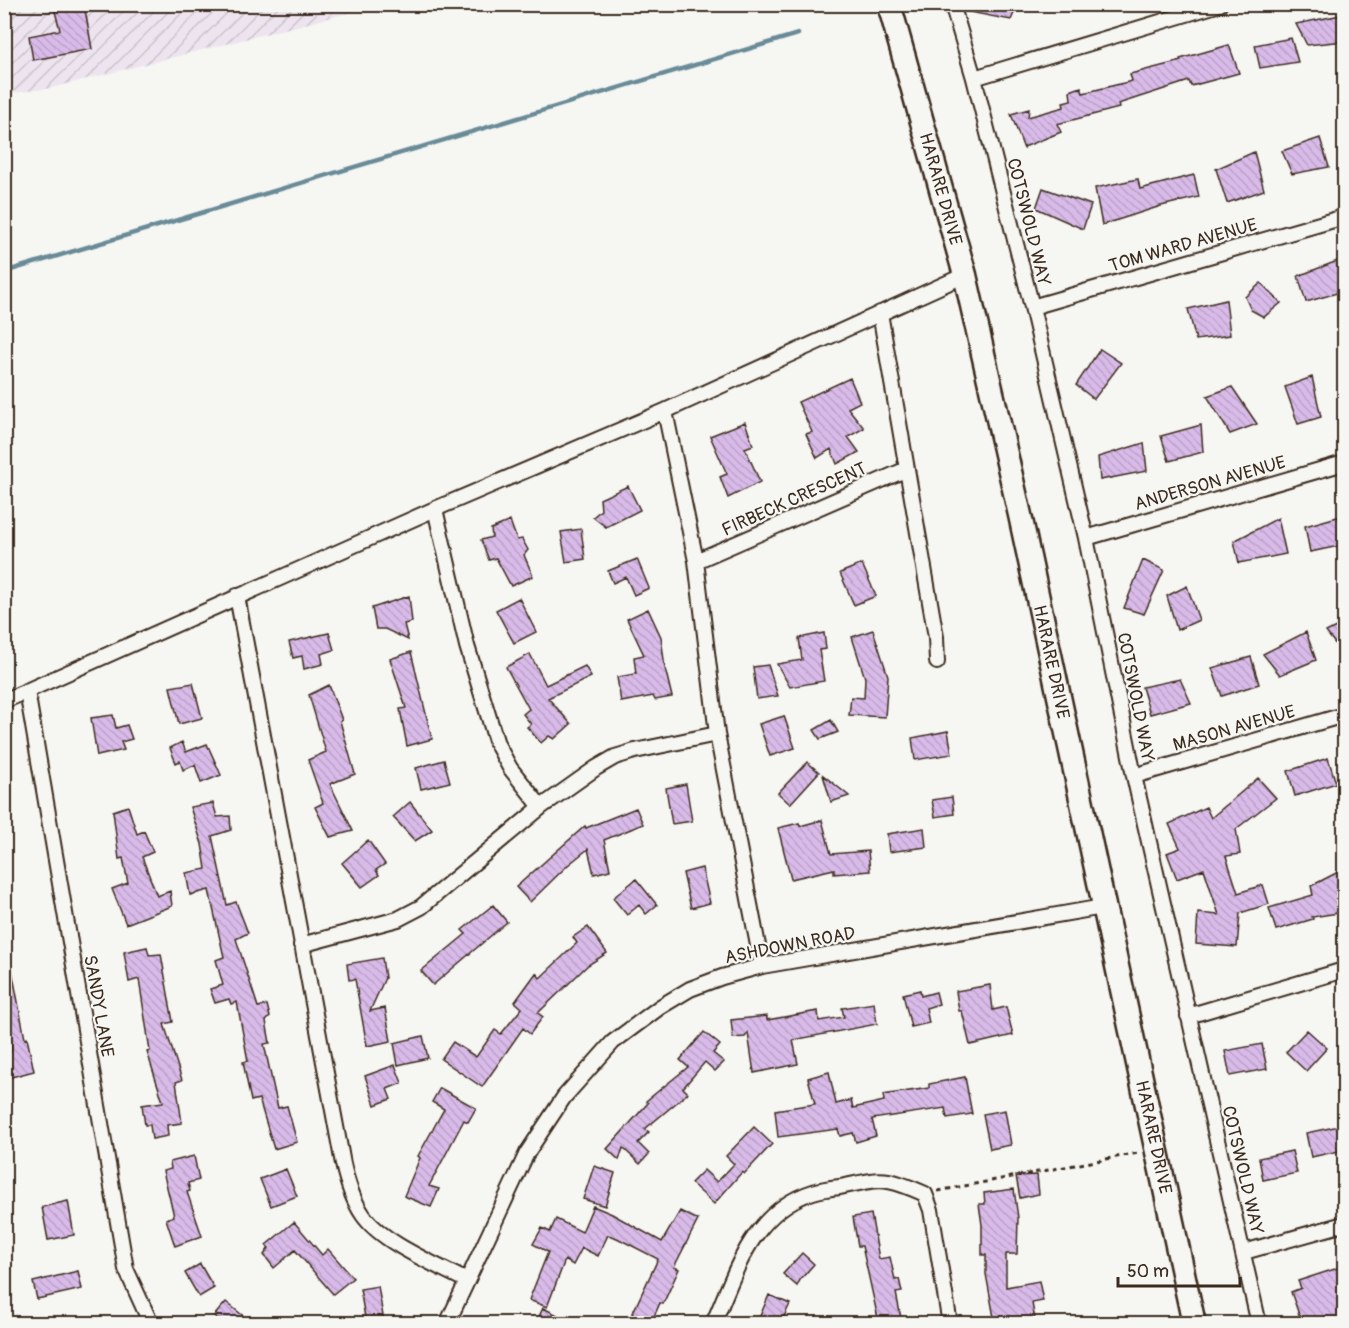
<svg xmlns="http://www.w3.org/2000/svg" width="1349" height="1328" font-family="Pangolin,sans-serif">
  <style>
    .industrial { fill: url(#industrial-furrows) }
    .lines { fill: none; stroke-linecap: round; stroke-linejoin: round }
    .stream { stroke: #698b98; stroke-width: 4.5 }
    .building { fill: url(#building-back-hatch); stroke: #3b2a1e; stroke-width: 1.5 }
    .minor-casing { stroke: #3b2a1e; stroke-width: 18 }
    .primary-casing { stroke: #3b2a1e; stroke-width: 27 }
    .path { stroke: #3b2a1e; stroke-width: 3; stroke-dasharray: 4.5 4.5; stroke-linecap: butt }
    .minor { stroke: #f6f6f2; stroke-width: 14 }
    .primary { stroke: #f6f6f2; stroke-width: 22 }
    .labels { text-anchor: middle; stroke-width: 4.5; stroke-linejoin: round; paint-order: stroke }
    .street-label { font-size: 18px; fill: #3b2a1e; stroke: #f6f6f2 }
  </style>
  <defs>
    <pattern id="industrial-furrows" width="10" height="10" patternUnits="userSpaceOnUse" patternTransform="scale(1.5)"><rect width="10" height="10" fill="#ede4ef"/><path d="M-1 1l2-2M0 10L10 0M9 11l2-2" fill="none" stroke="#ccc4cc"/></pattern>
    <pattern id="building-back-hatch" width="6" height="6" patternUnits="userSpaceOnUse" patternTransform="scale(1.5)"><rect width="6" height="6" fill="#d9bbe9"/><path d="M-1 5l2 2M0 0l6 6M5-1l2 2" fill="none" stroke="#bba1c7"/></pattern>
  </defs>
  <rect width="100%" height="100%" fill="#f6f6f2"/>
  <filter id="ink" filterUnits="userSpaceOnUse"><feTurbulence type="fractalNoise" baseFrequency=".0167" numOctaves="2"/><feDisplacementMap in="SourceGraphic" scale="12" xChannelSelector="R" yChannelSelector="G"/><feConvolveMatrix kernelMatrix="1 2 1 2 8 2 1 2 1" color-interpolation-filters="sRGB"/></filter>
  <g filter="url(#ink)">
    <path class="industrial" d="M4,5H380L51,88L5,94Z"/>
    <g class="lines">
      <path class="stream" d="M4,272L798,34"/>
    </g>
    <path class="building" d="M53,4H84L92,49L33,60L29,36L60,30Z
      M965,4H1018L1011,20L964,11Z
      M1341,15L1344,41L1307,45L1296,24Z
      M1291,38L1298,62L1260,68L1255,45Z
      M1229,45L1239,73L1191,86L1189,81L1118,104L1119,108L1057,124L1061,132L1024,147V149L1011,114L1029,109L1028,117L1064,107L1063,102L1071,100L1070,91L1081,87L1083,93L1132,81L1130,74L1181,61L1180,59Z
      M1320,138L1329,167L1292,174L1282,151Z
      M1254,152L1264,190L1227,203L1216,169Z
      M1194,175L1199,197L1161,206L1102,225L1095,188L1138,179L1140,189Z
      M1043,188L1091,205L1083,229L1036,208Z
      M1340,260L1344,279V291L1306,302L1298,276Z
      M1261,283L1281,303L1264,317L1251,310L1245,297Z
      M1226,300L1230,335L1196,340L1188,309Z
      M1100,349L1121,363L1094,399L1076,385Z
      M1312,377L1321,417L1298,424L1285,387Z
      M850,378L860,402L848,408L864,428L848,437L859,452L837,464L831,449L817,458L806,434L812,432L798,402Z
      M1232,387L1257,424L1230,434L1207,396Z
      M745,422L753,445L745,448L760,482L728,498L720,477L727,474L710,436Z
      M1201,425L1203,452L1169,461L1161,436Z
      M1144,443L1147,471L1100,480L1098,457Z
      M628,486L640,510L606,527L593,517L601,510L600,499Z
      M1341,516L1344,524V545L1310,552L1305,526Z
      M1278,518L1286,554L1239,563L1234,541Z
      M510,521L517,540L522,539L528,550L524,555L533,576L511,586L496,558L489,560L481,540L492,537L491,529Z
      M581,529L585,559L566,562L561,532Z
      M637,559L649,588L634,595L626,577L613,583L608,571Z
      M1143,560L1164,570L1144,614L1124,608Z
      M862,564L876,596L854,605L840,573Z
      M1187,586L1199,620L1177,630L1167,596Z
      M409,596L412,622L404,624L408,640L385,629H376L372,608Z
      M519,598L536,632L514,643L496,610Z
      M648,609L661,637L665,668L672,697L655,700L653,696L621,702L617,677L636,674L634,657L644,655L627,619Z
      M1344,623V655L1326,632Z
      M873,630L888,676L885,717L849,715L851,697L864,698L865,678L852,637Z
      M1306,632L1316,660L1280,675L1263,654Z
      M329,633L334,650L321,654L323,664L304,669L302,656L293,658L289,642Z
      M824,633L826,649L819,650L824,681L790,687L777,664L802,660L799,638Z
      M411,652L432,739L407,746L400,709L406,708L390,659Z
      M530,654L546,685L585,666L591,677L548,698L571,724L554,739L549,736L541,743L527,727L531,724L523,714L529,709L506,667Z
      M1251,657L1259,684L1222,696L1212,668Z
      M768,665L778,696L757,699L753,667Z
      M1180,679L1191,703L1150,714L1142,687Z
      M193,683L202,718L179,724L170,687Z
      M329,685L342,720L340,721L355,774L330,784L353,831L330,837L315,807L323,803L308,760L326,752L309,695Z
      M113,715L116,728L127,725L132,739L121,742L124,750L97,756L91,718Z
      M784,716L795,748L770,756L759,724Z
      M831,720L838,732L820,739L814,730Z
      M948,731L952,754L915,760L912,738Z
      M182,742L186,752L207,744L221,775L201,783L195,765L183,770L180,761L176,763L170,748Z
      M1328,758L1336,783L1295,796L1288,771Z
      M444,760L450,782L421,789L416,768Z
      M807,762L819,772L790,804L778,793Z
      M823,775L849,796L831,802Z
      M1258,778L1276,798L1236,829L1240,854L1226,856L1238,893L1263,885L1269,904L1240,913L1237,947L1196,944L1198,913L1219,915L1204,869L1177,879L1167,853L1180,848L1169,824L1206,807L1211,818Z
      M686,784L692,821L672,824L666,788Z
      M952,797L954,814L935,817L932,800Z
      M410,802L432,830L415,841L393,817Z
      M213,803L217,817L230,816L231,830L212,836L227,905L236,902L248,933L236,939L258,1007L267,1005L270,1017L266,1021L270,1043L264,1044L278,1108L287,1106L297,1142L274,1149L259,1099L251,1101L243,1062L248,1061L237,1002L231,1004L229,999L215,1003L210,989L223,985L216,960L224,957L209,890L190,895L186,873L206,869L202,844L190,807Z
      M128,806L137,834L144,831L153,852L142,857L157,896L170,891L172,906L126,924L112,889L128,883L123,858L119,859L113,811Z
      M636,808L643,824L604,840L610,870L594,874L588,849L568,865L530,902L516,887L585,826L586,828Z
      M822,820L831,854L868,851L870,871L834,874V869L791,879L778,828L799,823L800,826Z
      M924,828L926,847L889,852L887,834Z
      M368,840L385,864L376,870L379,875L362,887L342,863Z
      M702,868L710,903L691,908L683,873Z
      M1344,869V912L1312,917L1313,919L1276,930L1269,908L1313,895L1311,886Z
      M636,879L657,905L646,914L639,905L627,915L613,898Z
      M493,905L507,922L433,985L421,971L466,934L462,930Z
      M588,927L607,953L588,965L538,1013L543,1017L530,1034L523,1028L482,1087L441,1059L453,1042L476,1057L495,1030L501,1034L522,1008L515,1002L536,973L540,978L577,943L573,937Z
      M147,947L149,955L161,954L173,1022L164,1024L182,1080L176,1082L182,1123L167,1125L168,1136L152,1139L150,1125H145L142,1105L163,1102L147,1052L150,1051L139,979L129,982L124,952Z
      M382,958L385,978L370,1011L385,1008L391,1041L367,1046L355,979L349,980L347,964Z
      M11,965L25,1039L27,1038L34,1071L4,1079V1054L11,1052L10,1024L4,1026V966Z
      M990,985L993,1010L1006,1007L1013,1035L970,1045L962,1011H959L956,991Z
      M920,990L921,996L936,992L939,1004L926,1008L929,1023L911,1027L903,994Z
      M874,1003L877,1024L793,1040L798,1064L754,1073L748,1033L745,1037L733,1038L731,1020L767,1016V1020L818,1011L819,1021L844,1017L842,1008Z
      M1307,1030L1327,1048L1306,1071L1286,1052Z
      M704,1032L720,1045L713,1053L724,1062L715,1071L705,1062L683,1088L688,1093L645,1129L649,1132L638,1143L649,1154L640,1164L623,1148L619,1160L607,1149L648,1103L646,1101L688,1067L680,1060Z
      M423,1036L428,1058L398,1065L394,1043Z
      M1262,1044L1267,1069L1230,1076L1225,1051Z
      M395,1065L402,1083L387,1089L391,1099L375,1105L365,1076Z
      M829,1072L836,1104L851,1100L853,1108L884,1101L883,1095L929,1088V1084L965,1077L972,1114L947,1118L945,1108L872,1119L876,1136L856,1142L853,1133L840,1136L838,1129L778,1137L775,1110L815,1104L808,1078Z
      M440,1088L476,1108L468,1122L464,1120L429,1186L439,1189L431,1207L404,1196L420,1158L418,1156L444,1109L432,1102Z
      M1005,1110L1011,1145L990,1149L983,1114Z
      M1344,1125V1150L1311,1157L1306,1133Z
      M754,1127L772,1144L744,1174L742,1172L714,1204L691,1183L704,1170L717,1182L734,1164L726,1156Z
      M1292,1151L1297,1173L1263,1180L1259,1158Z
      M194,1156L199,1180L188,1183L190,1191L187,1192L202,1236L175,1246L166,1219L174,1216L163,1171L171,1169L170,1162Z
      M594,1166L615,1173L605,1206L583,1199Z
      M286,1169L297,1196L271,1206L260,1179Z
      M1037,1175L1039,1194L1020,1198L1016,1176Z
      M1014,1189L1018,1218L1017,1254H1006V1287L1039,1281L1043,1301L1032,1303L1035,1320L1016,1323H995L986,1274V1255H982V1225L979,1204H985L984,1193Z
      M68,1201L74,1235L48,1240L42,1207Z
      M593,1206L612,1214L662,1242L680,1211L698,1220L674,1267L679,1269L663,1304L660,1303L651,1323H628L658,1259L617,1238L608,1235L598,1256L582,1248L573,1265L565,1260L547,1307L529,1300L548,1252L533,1244L542,1228L550,1232L556,1219L582,1232Z
      M871,1214L879,1259L890,1257L895,1280L899,1279L902,1292L896,1293L902,1323H879L862,1246H858L853,1217Z
      M294,1222L322,1255L328,1249L353,1278L333,1294L295,1250L274,1268L264,1255L269,1248L266,1245Z
      M802,1253L814,1264L800,1280L797,1286L783,1274Z
      M200,1264L214,1288L199,1297L185,1273Z
      M1344,1266V1323H1302L1291,1292L1301,1288L1298,1281Z
      M78,1271L82,1289L37,1299L33,1282Z
      M378,1286L384,1322L366,1323L360,1289Z
      M769,1295L790,1304L781,1323H757Z
      M226,1302L252,1323H223L214,1316Z
      M543,1308L574,1323H536Z"/>
    <g class="lines">
      <g class="minor-casing">
        <path id="minor" d="M952,4L974,78L1032,307L1086,538L1134,776L1259,1324
          M974,78L1220,4
          M1032,307L1344,217
          M880,313L936,637L937,662
          M665,411L696,561L717,734L762,966
          M435,509L467,646L497,744L510,768L541,807
          M1086,538L1344,463
          M696,561L907,469
          M237,596L343,1164C347,1182 352,1199 363,1215C382,1243 437,1265 467,1281
          M27,691L126,1269L151,1324
          M4,701L435,509L665,411L965,275
          M1134,776L1344,715
          M301,945L398,919L421,907L541,807L596,768L615,757L635,751L717,734
          M1188,1016L1344,970
          M1244,1252L1344,1224
          M447,1324L527,1153L564,1097L613,1042L660,1007L690,989L722,977L762,966L1103,907
          M713,1324C736,1272 752,1211 813,1192C822,1189 831,1188 840,1187C882,1178 885,1176 925,1194L931,1210L950,1324"/>
      </g>
      <g class="primary-casing">
        <g id="primary">
          <path id="s1" d="M889,4L965,275L1020,515L1194,1324"/>
        </g>
      </g>
      <path class="path" d="M938,1191L1138,1153"/>
      <use href="#minor" class="minor"/>
      <use href="#primary" class="primary"/>
    </g>
  </g>
  <g class="labels">
    <g class="street-label">
      <text dy="6" stroke="none"><textPath href="#s1" startOffset="192">HARARE DRIVE</textPath></text>
      <text transform="translate(1029 222) rotate(76)" y="6">COTSWOLD WAY</text>
      <text transform="translate(1183 245) rotate(-16)" y="6">TOM WARD AVENUE</text>
      <text transform="translate(1210 483) rotate(-16)" y="6">ANDERSON AVENUE</text>
      <text transform="translate(794 499) rotate(-24)" y="6">FIRBECK CRESCENT</text>
      <text dy="6" stroke="none"><textPath href="#s1" startOffset="678">HARARE DRIVE</textPath></text>
      <text transform="translate(1136 697) rotate(79)" y="6">COTSWOLD WAY</text>
      <text transform="translate(1234 728) rotate(-16)" y="6">MASON AVENUE</text>
      <text transform="translate(790 945) rotate(-11)" y="6">ASHDOWN ROAD</text>
      <text transform="translate(99 1006) rotate(80)" y="6">SANDY LANE</text>
      <text dy="6" stroke="none"><textPath href="#s1" startOffset="1164">HARARE DRIVE</textPath></text>
      <text transform="translate(1243 1170) rotate(77)" y="6">COTSWOLD WAY</text>
    </g>
  </g>
  <rect width="1349" height="1328" fill="none" stroke="#f6f6f2" stroke-width="24"/>
  <rect x="12" y="12" width="1325" height="1304" fill="none" stroke="#3b2a1e" stroke-width="2" filter="url(#ink)"/>
  <path d="M1118 1277v9h122v-9" fill="none" stroke="#3b2a1e" stroke-width="3"/>
  <text x="1127" y="1277" font-size="18" fill="#3b2a1e" stroke="#f6f6f2" stroke-width="4.5" paint-order="stroke">50 m</text>
</svg>
